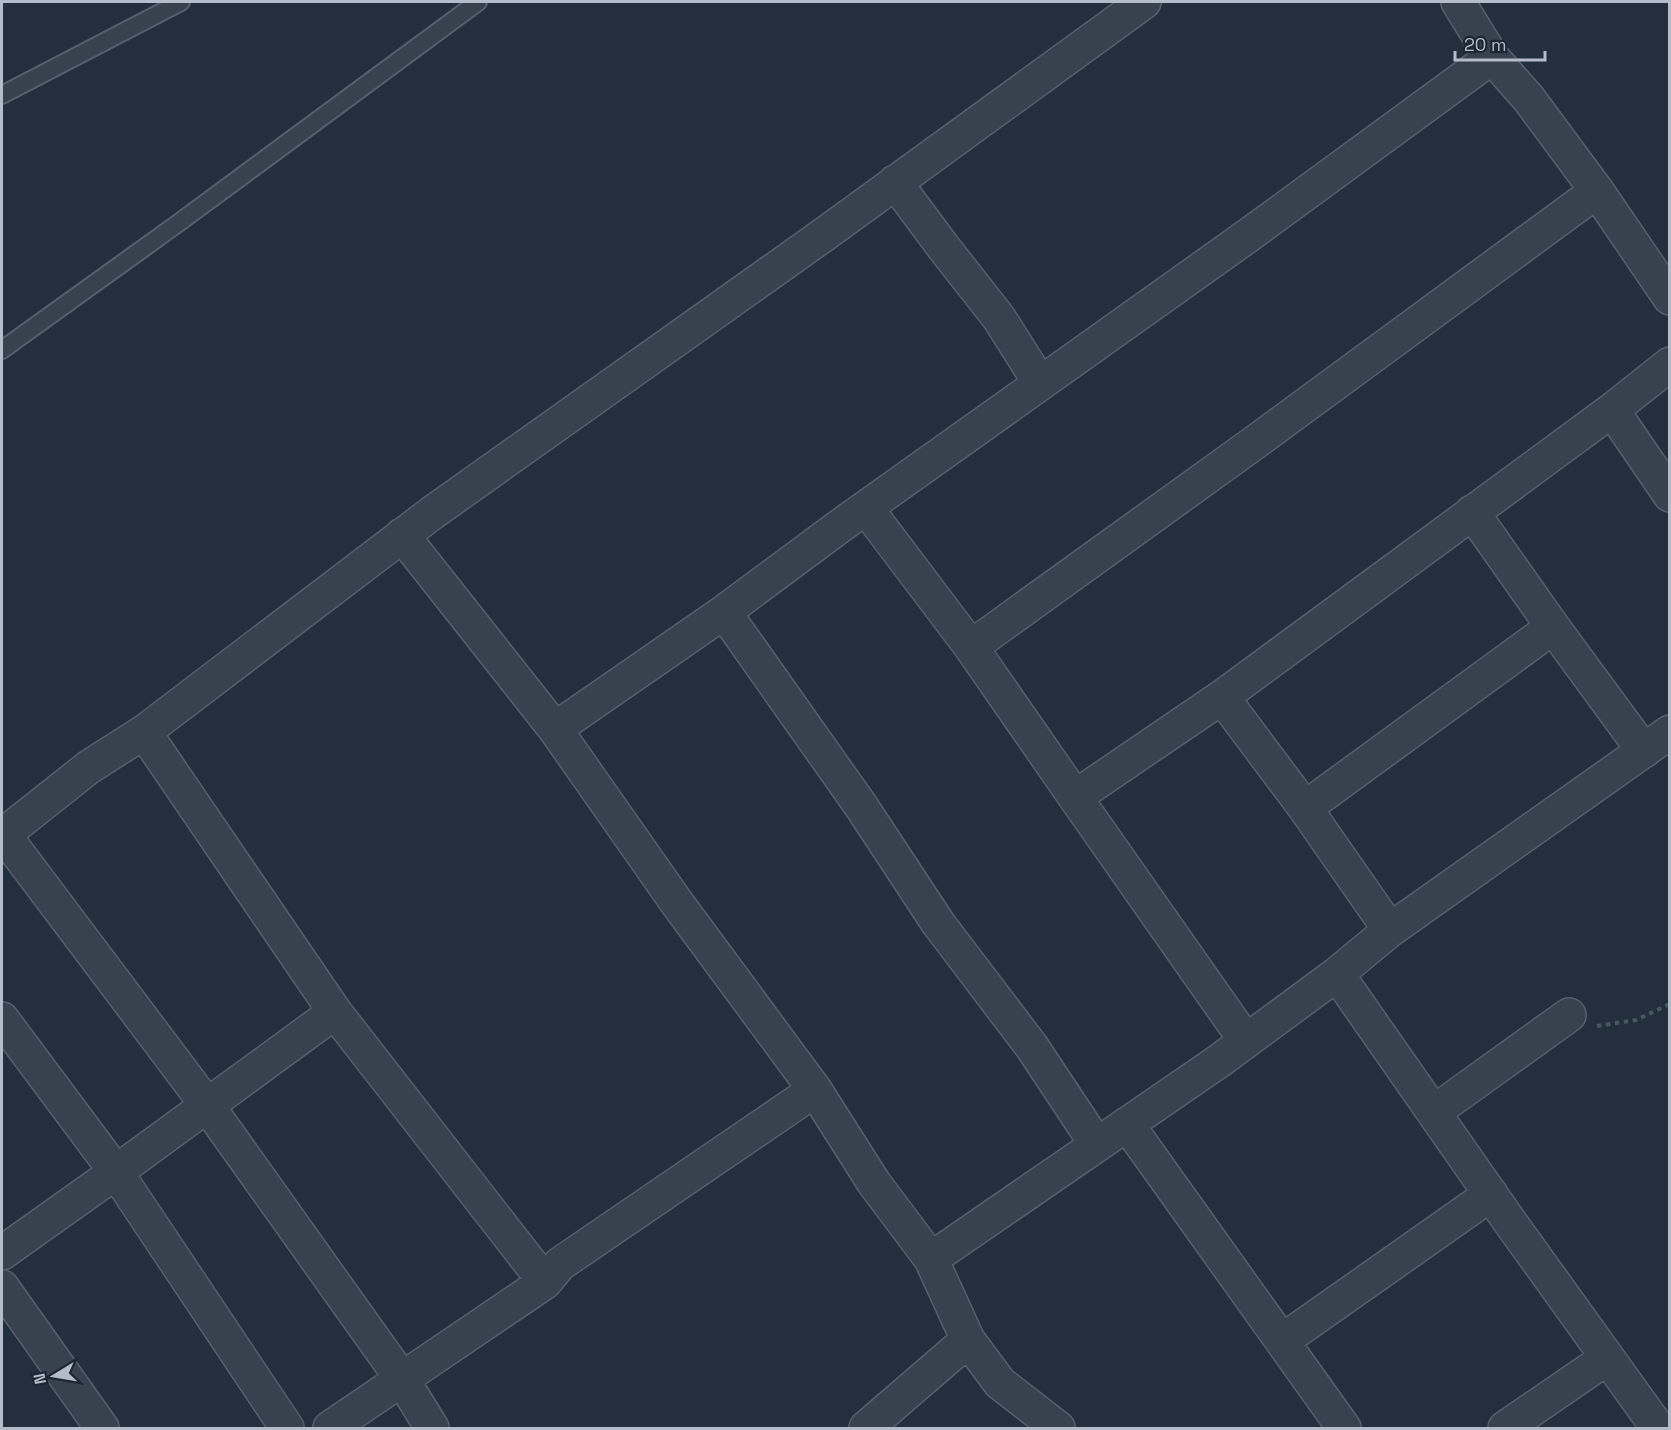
<svg xmlns="http://www.w3.org/2000/svg" width="1671" height="1430" font-family="'Space Grotesk',sans-serif">
  <style>
    .lines { fill: none; stroke-linecap: round; stroke-linejoin: round }
    .lane-casing { stroke: #565f6c; stroke-width: 20 }
    .street-casing { stroke: #565f6c; stroke-width: 36 }
    .path { stroke: #44595c; stroke-width: 4; stroke-dasharray: 4.5 4.5; stroke-linecap: butt }
    .lane { stroke: #38414e; stroke-width: 16 }
    .street { stroke: #38414e; stroke-width: 33 }
  </style>
  <rect width="100%" height="100%" fill="#242f3e"/>
  <g class="lines">
    <g class="lane-casing">
      <path id="lane" d="M2,95L181,2
        M2,350L177,224L478,2"/>
    </g>
    <g class="street-casing">
      <path id="street" d="M1458,2L1492,57L1529,99L1597,191L1670,298
        M895,182L944,248L999,318L1040,383
        M1670,364L1612,410L1670,495
        M866,508L971,647L1075,797L1246,1041
        M1472,512L1553,627L1644,751
        M724,612L861,806L938,923L1032,1047L1097,1145
        M971,647L1254,443L1597,191
        M1222,697L1305,808L1390,930
        M555,729L724,612L840,526L1246,237L1492,57
        M144,732L335,1012L545,1282
        M1075,797L1222,697L1612,410
        M1305,808L1553,627
        M4,835L207,1105L402,1379L432,1428
        M2,836L89,767L144,732L432,513L822,236L1144,2
        M1337,974L1510,1222L1658,1428
        M2,1019L116,1172L287,1428
        M815,1090L874,1183L931,1259
        M1434,1112L1569,1015
        M1127,1124L1344,1428
        M2,1253L116,1172L335,1012
        M2,1287L102,1428
        M968,1340L1000,1383L1058,1428
        M1282,1341L1491,1194
        M330,1428L545,1282L560,1264L815,1090L677,903L555,729L402,535
        M866,1428L968,1340L931,1259L1219,1061L1337,974L1390,930L1670,732
        M1505,1428L1607,1358"/>
    </g>
    <path class="path" d="M1597,1026L1636,1020L1670,1004"/>
    <use href="#lane" class="lane"/>
    <use href="#street" class="street"/>
  </g>
  <rect width="1671" height="1430" fill="none" stroke="#b4bcc9" stroke-width="6"/>
  <g transform="translate(54 1376) rotate(259)" stroke="#1d2633" stroke-width="4.5" paint-order="stroke">
  <path d="M0-4.5L10 22L0 15L-10 22Z" fill="#b4bcc9"/>
  <text y="-9" font-size="16" font-weight="bold" text-anchor="middle" fill="#b4bcc9">N</text>
  </g>
  <path d="M1455 51v9h90v-9" fill="none" stroke="#b4bcc9" stroke-width="3"/>
  <text x="1464" y="51" font-size="18" fill="#b4bcc9" stroke="#1d2633" stroke-width="4.5" paint-order="stroke">20 m</text>
</svg>
